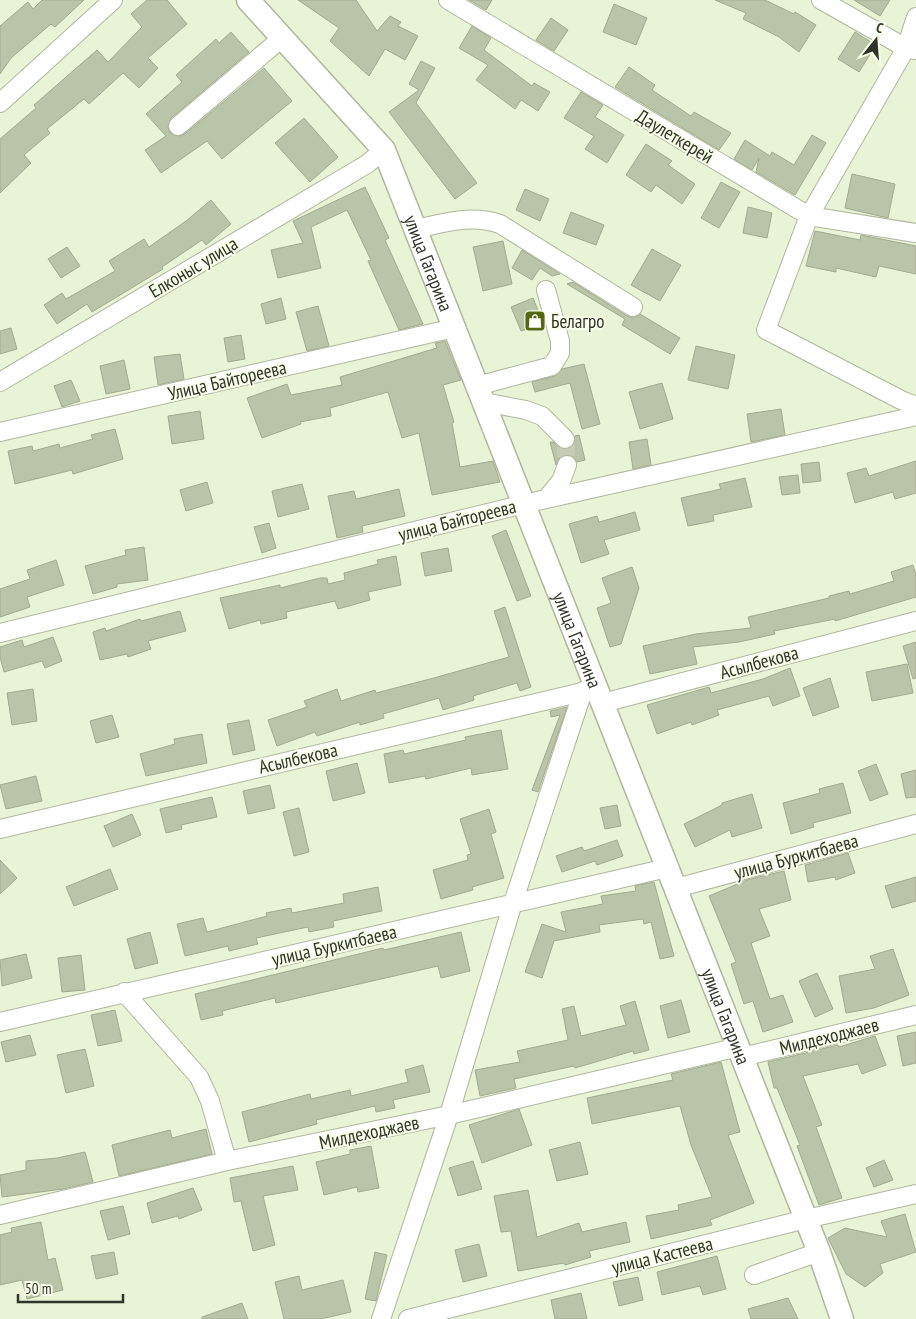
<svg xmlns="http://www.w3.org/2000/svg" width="916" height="1319" font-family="'PT Sans Narrow',sans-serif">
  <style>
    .building { fill: #bac4a8; stroke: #a2ab90 }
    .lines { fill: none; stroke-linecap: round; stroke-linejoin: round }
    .minor-tunnel { stroke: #c4cdb3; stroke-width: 18; stroke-dasharray: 18 9; stroke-linecap: butt }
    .minor-casing { stroke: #afb89c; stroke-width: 20 }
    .major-casing { stroke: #afb89c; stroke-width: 25 }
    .minor { stroke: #fff; stroke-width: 18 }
    .major { stroke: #fff; stroke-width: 22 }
    .labels { text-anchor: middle; stroke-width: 4; stroke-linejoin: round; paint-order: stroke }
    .street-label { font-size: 19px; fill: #303429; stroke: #f7ffe8 }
    .poi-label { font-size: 19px; fill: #303429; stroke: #f7ffe8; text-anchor: start }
  </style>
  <rect width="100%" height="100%" fill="#e9f3d6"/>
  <path class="building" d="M42,0H84L55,27L51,24L11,58L0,74V26L28,2L33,9Z
    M147,0H167L187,24L148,58L158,68L139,88L123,73L89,104L84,99L47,129L50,133L24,155L31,163L0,193V139L36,108L34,105L97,50L108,62L142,27L131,14Z
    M298,0H356L377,31L390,16L401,22L398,26L418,36L405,60L385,49L369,76L330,41L339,28Z
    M469,0H492L486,10Z
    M715,0H765L794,14L795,12L816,25L799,52L779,37L743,19L746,13Z
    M854,0H890L880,16Z
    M614,4L647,18L636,45L603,32Z
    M551,18L568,30L554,51L536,40Z
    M472,26L491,38L484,50L532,86L534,83L550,92L538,111L521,100L515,109L476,80L488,65L459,48Z
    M231,32L249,52L171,118L168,127L170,133L179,136L185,134L264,68L292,101L222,159L207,141L161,173L145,150L166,136L146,114L182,82L176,75L216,39L219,43Z
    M855,32L876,45L859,72L838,59Z
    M421,61L435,68L416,103L477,183L455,199L389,112L419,90L409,84Z
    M629,67L655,85L652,90L691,116L694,112L731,133L719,150L615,87Z
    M581,92L603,105L595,117L624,135L607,163L585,149L594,136L564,118Z
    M304,118L338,157L310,182L275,143Z
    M812,135L826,143L795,195L756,172L759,158L752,170L734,159L745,140L770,156L772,152L794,165Z
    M646,144L672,161L668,165L695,184L682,204L656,185L651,192L626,175Z
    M852,174L895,184L888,218L845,208Z
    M721,182L740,192L719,228L701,218Z
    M365,187L389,238L385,240L423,324L399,330L368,261L371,260L347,210L311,227L321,268L278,278L271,250L303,243L293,221Z
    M525,189L549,199L540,221L516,210Z
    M211,200L231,224L206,245L202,240L162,267L163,269L92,312L87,304L57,324L44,305L62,293L66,299L115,271L109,261L144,239L149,247L186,221Z
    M748,207L772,213L767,238L743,233Z
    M571,212L604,225L596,245L563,233Z
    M815,231L860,240L861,235L916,246V274L879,266L876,277L836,268V272L806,266Z
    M503,241L512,284L483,291L473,247Z
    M67,247L80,266L61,278L48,259Z
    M652,249L681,265L660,301L631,285Z
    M522,250L560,274L552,276L540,268L532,280L512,268Z
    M573,282L627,316L633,318L640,314L680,338L670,354L622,325L625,319L567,284Z
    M281,298L286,319L266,324L261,304Z
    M533,298L543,323L521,331L511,307Z
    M318,306L329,346L307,351L296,312Z
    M11,328L17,349L0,354V331Z
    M241,335L245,359L228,362L224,338Z
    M445,341L461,380L443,385L454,422L452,423L460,467L493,461L500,482L432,495L419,433L402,438L388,392L330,408L331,416L300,422L301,424L262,438L247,398L287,384L291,395L342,385L340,377L437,348L435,343Z
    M696,346L735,355L728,389L688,380Z
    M180,354L184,379L158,385L154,357Z
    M124,360L130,389L106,394L100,366Z
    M584,364L600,424L582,429L570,383L535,392L532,382L555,376L562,369Z
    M71,380L80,401L62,407L54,386Z
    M662,383L673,419L640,429L629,392Z
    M781,409L785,435L751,442L747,414Z
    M200,411L204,439L172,444L168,416Z
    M115,429L123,459L73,474L72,470L15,484L8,451L32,446L33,451L59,444L60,448L93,439L91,435Z
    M579,435L585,460L577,462L571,455L566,454L560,457L556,465L550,442H553L562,449H567L573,446L575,436Z
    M647,439L651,465L633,469L629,442Z
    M916,461V493L895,499L893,492L855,503L847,473L866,468L869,476Z
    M819,462L821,481L803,483L801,464Z
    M798,475L800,493L782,495L779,477Z
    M745,478L752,507L713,515L714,521L688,526L681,498L721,489L719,484Z
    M207,482L213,503L186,511L180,490Z
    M302,484L309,509L278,517L272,491Z
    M399,489L405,516L362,526L363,532L337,538L328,496L354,491L356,499Z
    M635,512L640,530L604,540L609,554L581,563L569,524L597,516L599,522Z
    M269,523L276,548L262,553L254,527Z
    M506,530L531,596L517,601L492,536Z
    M144,547L148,580L117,584V587L93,594L85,566L126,555L125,550Z
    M448,548L452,571L425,576L421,553Z
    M396,556L401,585L368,592L370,600L338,609L335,601L286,612L287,618L261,624L260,620L229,629L220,598L280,585V588L320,578H327L328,584L345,580L344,573L378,564L377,560Z
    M56,560L64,585L27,597L30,607L0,617V589L30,579L27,570Z
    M913,565L916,575V597L835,621V619L774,631L775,634L739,642L693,647L697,664L650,674L643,646L696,634L751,628L748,617L829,598V596L849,591L850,594L894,581L891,572Z
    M632,567L639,588L621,644L610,647L597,608L611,603L602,578Z
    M505,607L531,687L520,691L517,683L473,696L474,700L443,710L439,698L383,714L384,718L360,725V722L317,736L315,732L277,746L268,720L307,707L304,701L337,689L341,701L375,690L376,693L430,679L509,657L494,611Z
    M180,611L186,631L148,641L151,649L128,657L127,654L100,660L93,632L105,628L106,631L140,619L141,621Z
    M53,637L62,661L45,668L42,661L4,672L0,657V647L22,640L24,647Z
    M916,642V678L913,679L903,646Z
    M907,664L913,693L872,701L866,672Z
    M790,668L800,696L773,706L769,696L717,710L719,715L692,725L691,722L657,734L647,705L709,687L711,693L763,679Z
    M830,678L839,707L813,716L803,688Z
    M33,689L37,721L12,725L7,693Z
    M567,707L538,792L532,790L560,715L551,717L550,711Z
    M112,715L119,737L96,743L90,721Z
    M249,720L255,750L233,755L227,724Z
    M501,730L508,769L472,775L471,768L426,779L425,776L389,783L384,754L403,750L404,754L466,740L465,737Z
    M202,734L207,763L146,776L140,754L175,744L174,739Z
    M357,763L365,793L333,801L326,771Z
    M876,764L888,794L870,801L858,771Z
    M916,770V797L906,798L901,774Z
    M36,776L42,801L6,809L0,785Z
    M843,783L851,813L813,823L814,827L791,834L783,803L820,793L819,789Z
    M270,785L275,808L248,814L243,791Z
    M752,794L762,828L732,837L730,830L695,847L684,824L722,805V803Z
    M212,797L217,817L181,825L182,829L166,833L160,809Z
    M617,805L621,826L605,829L600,808Z
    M299,808L309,852L294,856L283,812Z
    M489,809L496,832L491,834L504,878L472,887L473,890L441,899L433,870L468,860L467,855L471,854L460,819Z
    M132,814L141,835L113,847L104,826Z
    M617,840L623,856L597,865L595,861L562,872L556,856L582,847L584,851Z
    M848,853L855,873L836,880L835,877L808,882L805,865Z
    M0,860L17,878L0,894Z
    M110,869L118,889L74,906L66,887Z
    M784,871L791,900L759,909L770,936L751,943L770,999L783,995L793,1022L763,1032L753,1001L744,1004L731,964L736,962L709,896L747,880Z
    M916,877V901L892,908L885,886Z
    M654,882L674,956L660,959L651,922L644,924L643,919L599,925L600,932L554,941L542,978L525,972L542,924L566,932L561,912L603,904L601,896L636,891L635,886Z
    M378,887L382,911L333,921L334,927L309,932L308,927L256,938L258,944L229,951L228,946L185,956L177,924L203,918L207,932L267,916L266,913L291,908L292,913L344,903L343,894Z
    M150,932L158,963L135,969L127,939Z
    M461,932L470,971L441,978L438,966L276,1003L275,998L222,1011L223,1015L201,1020L195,994L383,948L384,950Z
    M893,949L909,995L874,1008L846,1013L839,976L875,969L870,956Z
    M26,954L32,978L2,986L0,960Z
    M81,955L85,990L62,992L58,958Z
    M817,973L833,1009L815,1017L799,981Z
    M681,1000L690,1032L668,1038L660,1006Z
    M635,1001L649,1050L634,1054L633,1051L575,1068L574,1066L514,1079L516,1088L480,1096L475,1070L520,1062L517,1051L568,1040L562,1009L574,1006L581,1036L626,1025L620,1006Z
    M115,1010L122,1041L98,1046L91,1015Z
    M916,1032V1063L903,1066L897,1036Z
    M30,1035L36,1055L6,1062L1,1042Z
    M875,1036L886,1065L862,1074L858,1064L803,1076L822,1125L816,1127L842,1198L819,1205L797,1146L800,1145L777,1088H774L768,1062L838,1045L839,1047Z
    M85,1049L94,1086L66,1093L57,1055Z
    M721,1062L740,1132L728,1135L754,1203L710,1220L712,1225L651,1239L646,1216L679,1210L678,1205L712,1197L691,1145L680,1106L592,1124L587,1098L673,1080L671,1074Z
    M423,1065L430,1092L393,1100L395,1108L376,1112L375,1106L316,1120L317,1124L249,1142L242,1112L310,1094L311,1099L350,1090L351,1096L408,1082L405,1070Z
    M519,1109L532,1145L482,1163L469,1125Z
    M206,1129L212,1154L119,1176L112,1145L170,1130L172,1138Z
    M580,1142L588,1174L557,1181L549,1150Z
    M371,1146L379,1188L358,1192L357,1187L324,1195L316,1162L350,1154V1150Z
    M85,1152L93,1182L63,1189L2,1197L0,1175L26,1170V1161L57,1158Z
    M884,1160L893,1180L874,1187L866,1168Z
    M473,1161L482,1189L458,1196L449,1168Z
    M293,1166L298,1190L263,1196L275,1245L253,1251L241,1201L234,1202L230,1178Z
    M193,1188L202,1210L179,1219L178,1216L152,1223L147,1203Z
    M528,1190L537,1237L579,1223L582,1232L626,1222L630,1242L589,1251L591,1257L565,1265L564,1263L518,1271L511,1231L501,1232L494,1196Z
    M123,1206L130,1234L108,1240L100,1211Z
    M905,1214L916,1252L880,1264L883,1273L865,1287L846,1274L828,1238L845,1228L887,1237L881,1221Z
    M41,1222L48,1260L55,1258L63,1290L27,1299L22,1280L0,1285V1235L12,1232L11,1228Z
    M479,1244L487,1276L463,1282L455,1250Z
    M114,1252L118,1274L96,1279L91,1256Z
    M375,1252L387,1255L376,1301L365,1299Z
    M717,1256L726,1289L703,1295L700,1286L662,1295L657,1272Z
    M299,1276L302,1290L343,1280L351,1312L321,1319H284L275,1282Z
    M638,1277L643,1300L619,1306L613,1282Z
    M581,1293L587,1319H555L551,1300Z
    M788,1298L798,1319H751L748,1309Z
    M242,1303L248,1319H202V1317Z"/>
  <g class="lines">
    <path class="minor-tunnel" d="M565,439L567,465"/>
    <g class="minor-casing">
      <path id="minor" d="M448,0L809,216L916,233
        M821,0L906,48L915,50
        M916,17L906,48L809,216L766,330L901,400L916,406
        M0,103L113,0
        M178,126L282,38
        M415,229C444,223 471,214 500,224L633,307
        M0,382L367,164L384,150
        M477,386L552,366L560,353V341L546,290
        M484,402L526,410L542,416L565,439
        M0,432L454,328
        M546,499L561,481L567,465
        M0,633L524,504L916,416
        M603,703L916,621
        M0,829L591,690
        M676,888L916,824
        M124,992L199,1077L210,1101L227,1161
        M0,1022L667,868
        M742,1057L916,1015
        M0,1215L227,1161L449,1115L739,1047
        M754,1275L819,1252
        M381,1319L449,1115L512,906L583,691
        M408,1319L806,1219L916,1194"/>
    </g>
    <g class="major-casing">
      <g id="major">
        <path id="s1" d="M248,0L384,150L819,1252L842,1319"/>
      </g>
    </g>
    <use href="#minor" class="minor"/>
    <use href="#major" class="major"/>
  </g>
  <defs>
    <g id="shop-square" transform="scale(1.125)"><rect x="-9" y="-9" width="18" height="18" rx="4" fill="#546713" stroke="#f7ffe8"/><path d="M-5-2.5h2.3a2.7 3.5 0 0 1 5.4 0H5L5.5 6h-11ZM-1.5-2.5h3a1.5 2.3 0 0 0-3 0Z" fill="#fff"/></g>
  </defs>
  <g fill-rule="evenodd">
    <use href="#shop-square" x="535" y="321"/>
  </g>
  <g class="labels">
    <g class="street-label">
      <text transform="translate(675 136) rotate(31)" y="7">Даулеткерей</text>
      <text dy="7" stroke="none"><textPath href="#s1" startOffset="324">улица Гагарина</textPath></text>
      <text transform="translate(193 267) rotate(-31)" y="7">Елконыс улица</text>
      <text transform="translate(227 380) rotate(-13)" y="7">Улица Байтореева</text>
      <text transform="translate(457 520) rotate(-14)" y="7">улица Байтореева</text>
      <text dy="7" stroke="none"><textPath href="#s1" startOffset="729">улица Гагарина</textPath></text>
      <text transform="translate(759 662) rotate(-15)" y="7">Асылбекова</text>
      <text transform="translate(298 758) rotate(-13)" y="7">Асылбекова</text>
      <text transform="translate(796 856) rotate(-15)" y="7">улица Буркитбаева</text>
      <text transform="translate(334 945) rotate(-13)" y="7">улица Буркитбаева</text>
      <text dy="7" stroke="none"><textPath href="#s1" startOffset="1134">улица Гагарина</textPath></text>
      <text transform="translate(829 1036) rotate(-14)" y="7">Милдеходжаев</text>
      <text transform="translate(369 1132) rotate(-12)" y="7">Милдеходжаев</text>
      <text transform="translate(662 1255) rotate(-14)" y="7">улица Кастеева</text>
    </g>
    <g class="poi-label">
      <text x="551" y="328">Белагро</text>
    </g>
  </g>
  <g transform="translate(876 40) rotate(17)" stroke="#f7ffe8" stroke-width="4" paint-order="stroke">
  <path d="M0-4L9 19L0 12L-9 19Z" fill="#303429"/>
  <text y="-8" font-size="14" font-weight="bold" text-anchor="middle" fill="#303429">С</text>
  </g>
  <path d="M18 1294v8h105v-8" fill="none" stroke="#303429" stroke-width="2.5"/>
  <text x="25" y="1294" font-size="15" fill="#303429" stroke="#f7ffe8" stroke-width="4" paint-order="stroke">50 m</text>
</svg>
